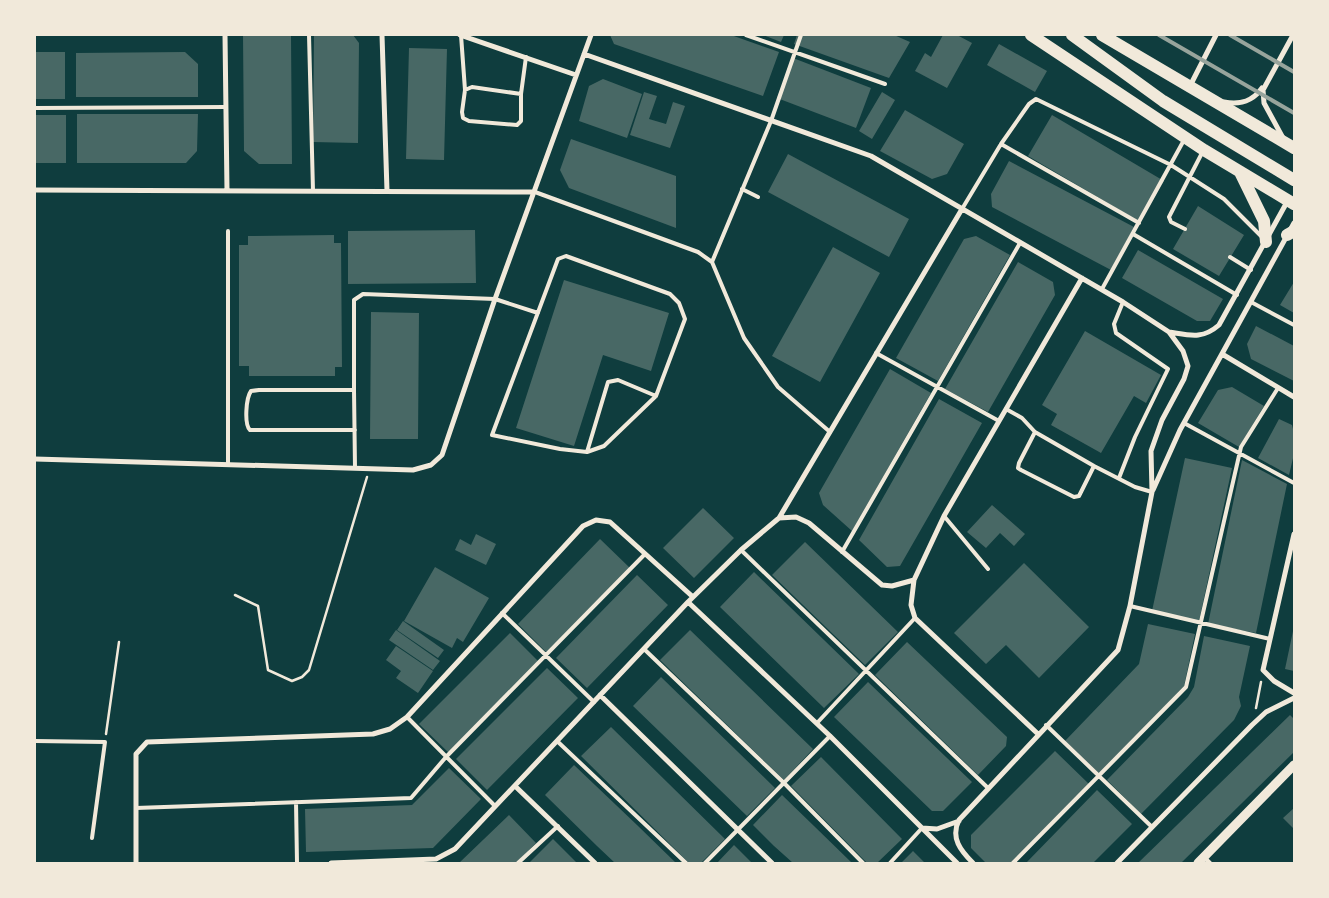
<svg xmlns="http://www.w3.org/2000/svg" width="1329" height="898" font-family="'Archivo Narrow',sans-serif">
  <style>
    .building { fill: #486865 }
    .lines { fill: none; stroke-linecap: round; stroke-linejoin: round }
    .path { stroke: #f1e9da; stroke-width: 2.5 }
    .service { stroke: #f1e9da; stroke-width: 4 }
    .minor { stroke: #f1e9da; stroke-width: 5 }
    .tertiary { stroke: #f1e9da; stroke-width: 9 }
    .primary { stroke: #f1e9da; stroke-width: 12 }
    .rail { stroke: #97a49c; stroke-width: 4 }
  </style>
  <rect width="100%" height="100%" fill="#0f3d3e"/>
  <path class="building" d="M243,35H291L292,164H259L244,151Z
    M314,35H353L359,43L358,143L313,142Z
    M610,35H731L779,52L763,96L614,44Z
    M763,35H784L781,42Z
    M797,35H894L910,42L889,78L794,44Z
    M943,35H957L972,43L947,88L915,71L925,53L931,57Z
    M999,44L1047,71L1035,92L987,65Z
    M409,48L447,49L444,160L406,159Z
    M35,52H65V99H35Z
    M185,52L198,64V97H76V53Z
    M793,58L871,88L856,128L777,98Z
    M603,79L642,94L627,138L579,121L589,86Z
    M644,92L657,96L649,119L666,124L673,102L685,106L670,148L630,135Z
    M882,92L895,100L872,139L859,131Z
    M905,110L964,144L947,174L932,179L880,151Z
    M77,114H198L197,151L186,163H77Z
    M35,115H66V163H35Z
    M1052,115L1164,181L1140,222L1028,156Z
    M571,139L676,176V228L569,188L560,170Z
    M788,154L909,219L889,257L768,192Z
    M1009,161L1134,227L1111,270L992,207L991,194Z
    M1198,206L1244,235L1219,276L1173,249Z
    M475,230L476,283L348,284V231Z
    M334,235V243H341L342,367H335V376H249V366H239V245H248V236Z
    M976,236L1010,255L938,381L896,358L964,239Z
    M833,247L880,273L820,382L772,356Z
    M1138,250L1223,299L1210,321H1197L1122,278Z
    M1018,262L1053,282L1055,295L988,412L945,389Z
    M564,280L669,313L651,371L603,355L574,446L516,428Z
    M1294,282V313L1280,305Z
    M371,312L419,313L418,439H370Z
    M1256,326L1294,346V381L1251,359L1247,344Z
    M1085,331L1161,375L1146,403L1134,396L1101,453L1051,425L1057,414L1042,405Z
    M890,369L931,393L852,531L823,505L819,493Z
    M1232,387L1264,406L1239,447L1198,423L1218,390Z
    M939,399L982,423L900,566L887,567L859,540Z
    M1279,419L1292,425L1294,433V454L1289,475L1258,458Z
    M1185,458L1232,468L1199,621L1152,611Z
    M1242,460L1287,484L1256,633L1208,624Z
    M992,505L1025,534L1014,546L1000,533L986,548L967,532Z
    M703,508L734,538L694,578L663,548Z
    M476,534L496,544L486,565L455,550L460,539L471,545Z
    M600,539L630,568L547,653L518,624Z
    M805,542L898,632L865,665L772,575Z
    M1024,563L1089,627L1039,678L1006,645L986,664L954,633Z
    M435,567L489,598L463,642L457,638L452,648L404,621Z
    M754,572L859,674L824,708L720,607Z
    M637,575L668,605L587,688L556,658Z
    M403,621L444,650L438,658L397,630Z
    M1148,624L1195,634L1184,686L1099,775L1064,742L1139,664Z
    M396,630L440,661L433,670L389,640Z
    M690,630L813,749L784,780L660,660Z
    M1293,631H1294V671L1285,669Z
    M510,633L539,662L449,753L419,724Z
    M1204,636L1250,646L1239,697L1241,706L1234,720L1141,814L1107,780L1188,697L1194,687Z
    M907,642L1007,737L1006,746L978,775L875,675Z
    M396,646L433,671L418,693L396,678L401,671L386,660Z
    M547,668L578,698L487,790L456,759Z
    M661,677L775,788L747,816L633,706Z
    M868,682L972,782L943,811H932L834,717Z
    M1290,715L1294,719V752L1181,863H1138Z
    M611,727L725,839L701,863H689L581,756Z
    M1055,751L1090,785L1012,863H986L971,848V835Z
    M821,757L902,839L877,863H867L791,786Z
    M574,765L637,825L676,863H615L597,846L545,795Z
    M449,768L481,799L433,848L306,852L305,809L412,805Z
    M1097,790L1132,824L1093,863H1026Z
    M782,795L814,826L852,863H793L774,846L753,825Z
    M1294,808V829L1283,818Z
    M509,815L536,843L516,863H459Z
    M553,839L577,863H529Z
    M734,845L752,863H717Z
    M913,851L925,863H901Z"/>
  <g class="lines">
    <path class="path" d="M235,595L258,606L268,670L292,681L302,677L309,670L367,477
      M1256,708L1261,682
      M106,734L119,642"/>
    <path class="service" d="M309,35L313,191
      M461,35L465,90
      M746,35L885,84
      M521,94L472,87L465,90L462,112L463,118L469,121L517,125L521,121V94L526,57
      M35,108L226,107
      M1001,144L1139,223
      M742,189L758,197
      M535,192L698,252L712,262
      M962,209L1001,144L1029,104L1036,99L1171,165L1224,199L1261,236
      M1185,229L1171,222L1169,217L1203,151
      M228,231V464
      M1133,234L1237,295
      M566,256L670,294L679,303L685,319L656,396L604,446L587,452L560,449L492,435L558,259Z
      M1230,257L1251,270
      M712,262L771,121L801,35
      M712,262L744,338L778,387L830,432
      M1102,289L1184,140
      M1251,302L1294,325
      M876,353L999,421
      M354,390V300L363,294L495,299L538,313
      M1006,409L1022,418L1035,432L1094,466L1135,487L1152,492
      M1184,423L1294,483
      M355,430H250C244,424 246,398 251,391L259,390H354L355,468
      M1035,432L1019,463L1018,468L1021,470L1074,497L1079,496L1094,466
      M587,452L608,382L618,380L656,396
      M1119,478L1135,437L1168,369L1116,333L1114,324L1123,302
      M944,516L988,569
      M741,550L988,788
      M842,552L1020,243
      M1130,606L1270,639
      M502,613L594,702
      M644,649L784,783L863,863
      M407,717L495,806
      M817,723L915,618
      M1046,725L1152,827
      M35,741L105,742L92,838
      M557,741L686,863
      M296,802L297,863
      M136,808L411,798L446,757L645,554
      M1204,857L1210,863
      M518,863L558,826
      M705,863L830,736
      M890,863L922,828
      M1013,863L1186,687L1241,447L1278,388"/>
    <path class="minor" d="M225,35L227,191
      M382,35L387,191
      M460,35L576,75
      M584,54L871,156L1123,302L1169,332L1183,351L1188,366L1184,379L1162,420L1151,451L1152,492L1130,606L1118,650L959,820C950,838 961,851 973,863
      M1190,86L1216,35
      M1224,102C1241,105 1253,101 1262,88
      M1283,138L1264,103L1263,90L1293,35
      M35,190L535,192
      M1169,332C1189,335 1202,340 1219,325L1287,202
      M1222,354L1294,397
      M35,459L413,470L431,465L442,455L495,299L591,35
      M1153,490L1180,430L1294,223
      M779,518L796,517L809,523L882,585L892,586L914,580
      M1294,534L1263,670L1274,681L1294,693
      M688,602L830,736L957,863
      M600,695L772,863
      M1038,734L915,618L911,605L914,580L944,516L1082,278
      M515,786L595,863
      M922,828L937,829L959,821
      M136,863V754L147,742L373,734L390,729L407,717L583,526L596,520L610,522L693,597
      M331,863L436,859L455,849L688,602L741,550L779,518L962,209
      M1117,863L1252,725L1266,712L1294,698"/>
    <path class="tertiary" d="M1198,863L1294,765"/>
    <path class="primary" d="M1031,35L1204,150L1294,204
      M1072,35L1163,101L1294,180
      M1102,35L1294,148
      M1240,172L1264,221L1266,242
      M1287,235L1294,231"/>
    <path class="rail" d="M1159,35L1294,113
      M1230,35L1294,72"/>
  </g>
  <rect width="1329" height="898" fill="none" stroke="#f1e9da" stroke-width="72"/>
</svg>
